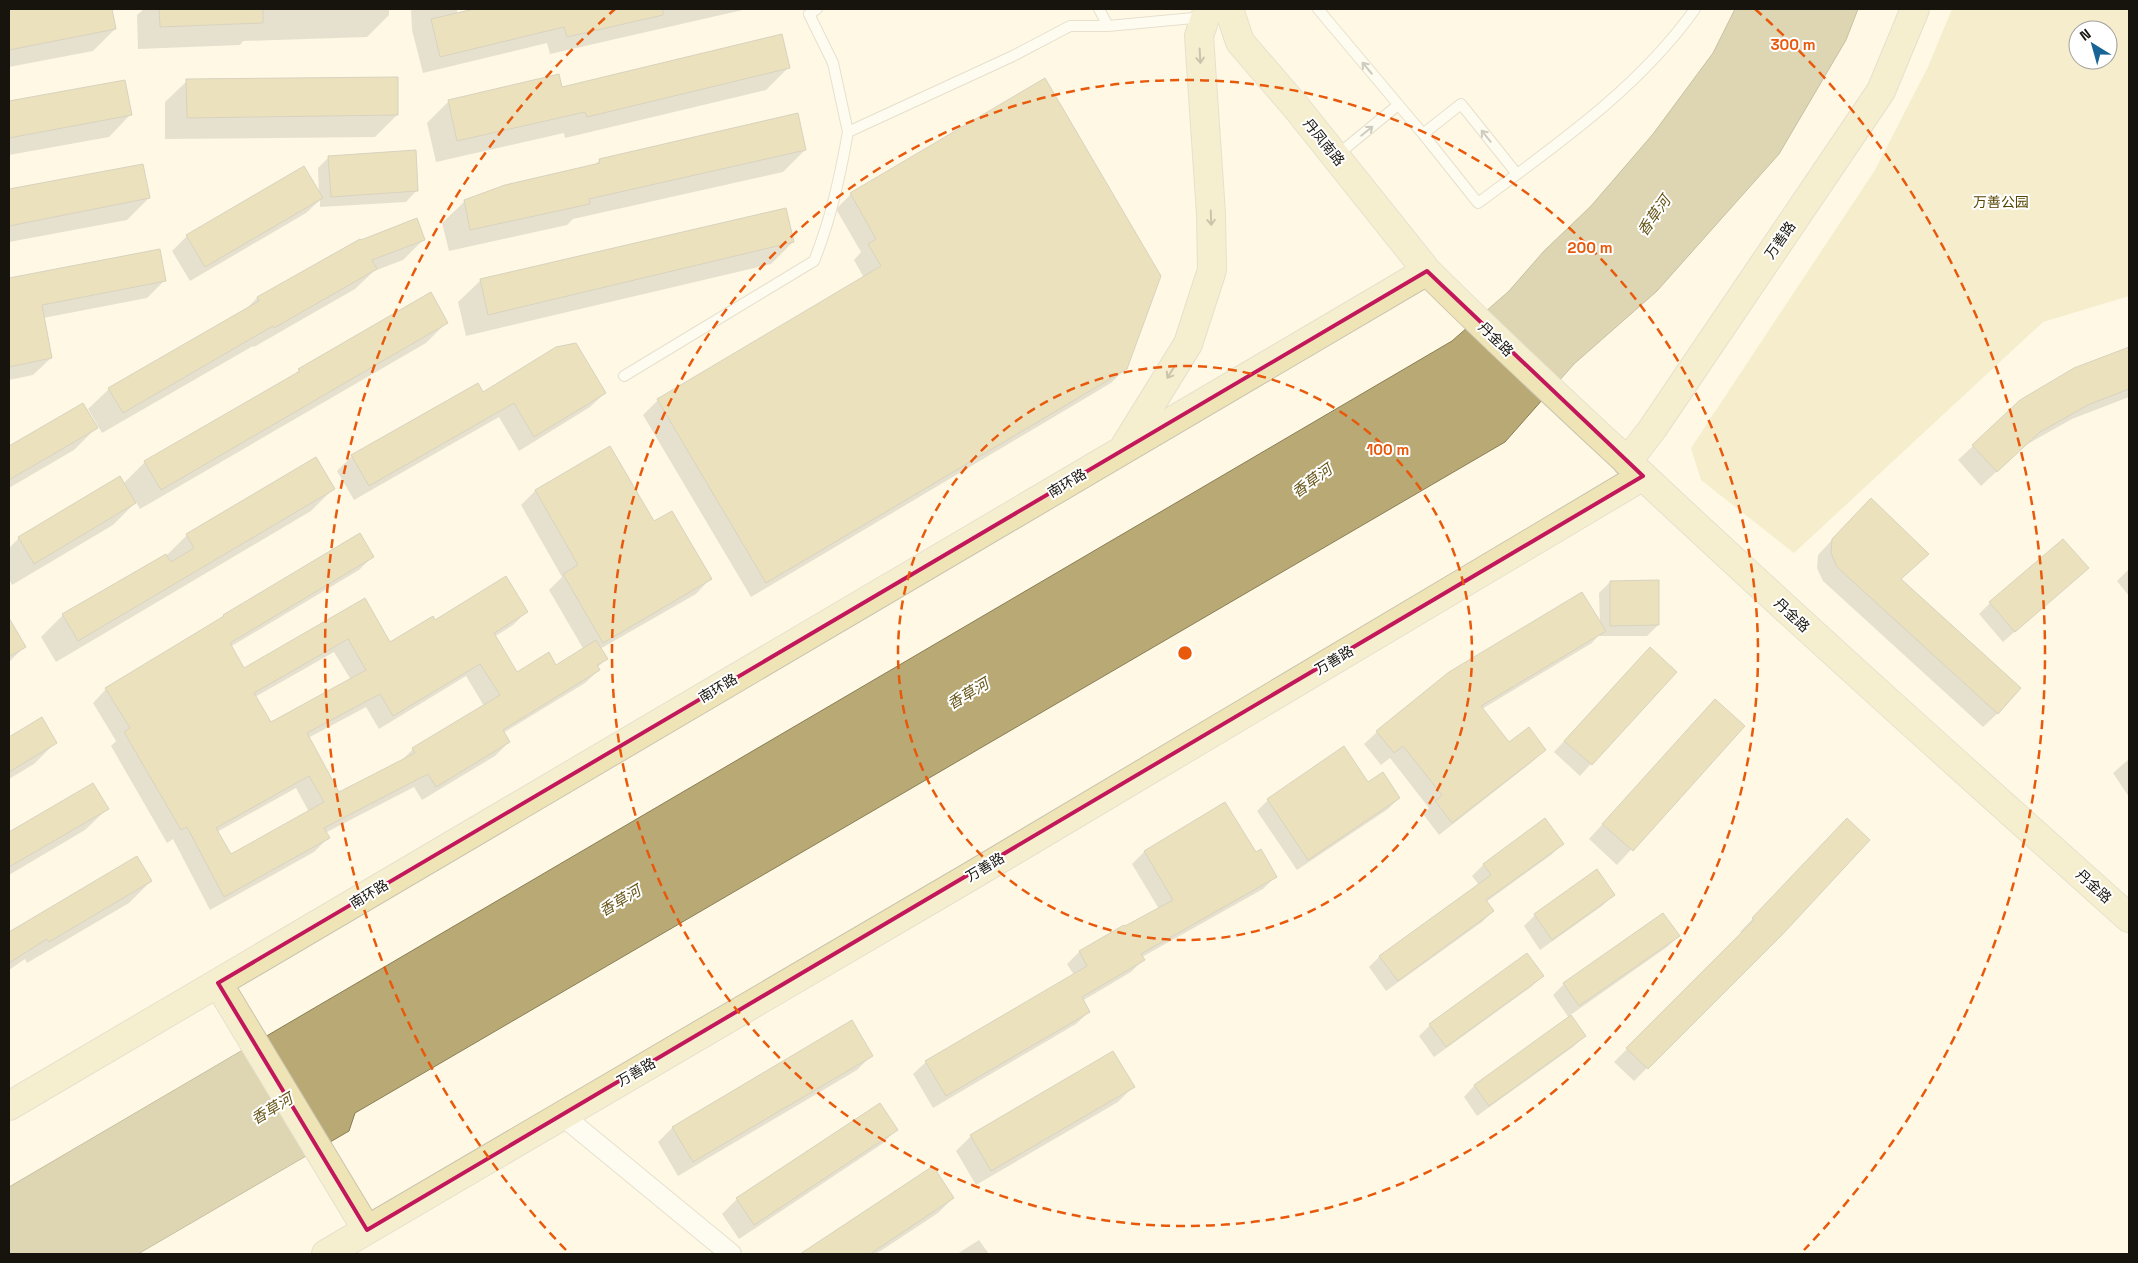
<svg xmlns="http://www.w3.org/2000/svg" width="2138" height="1263" font-family="'Space Grotesk','Noto Sans SC',sans-serif">
  <style>
    .green { fill: #eee0b1; fill-rule: evenodd }
    .water { fill: #b9aa75; stroke: #887d56 }
    .shadow { fill: #0003; fill-rule: evenodd }
    .building { fill: #d5c58f; stroke: #aca693; fill-rule: evenodd }
    .lines { fill: none; stroke-linecap: round; stroke-linejoin: round }
    .lane-casing { stroke: #cac4b1; stroke-width: 12 }
    .street-casing { stroke: #cac4b1; stroke-width: 22 }
    .secondary-casing { stroke: #cac4b1; stroke-width: 30 }
    .lane { stroke: #fff; stroke-width: 10 }
    .street { stroke: #fff; stroke-width: 20 }
    .secondary { stroke: #eee4b6; stroke-width: 28 }
    .oneway { stroke: #8d866a }
    .oneway2 { stroke: #969592 }
    .marked { fill: none; stroke: #c2185b; stroke-width: 4; stroke-linejoin: round }
    .ring { fill: none; stroke: #e8590c; stroke-width: 2.5; stroke-dasharray: 9 6 }
    .labels { text-anchor: middle; stroke-width: 4; stroke-linejoin: round; paint-order: stroke }
    .street-label { font-size: 14px; fill: #16140d; stroke: #fff }
    .park-label { font-size: 14px; fill: #564500; stroke: #fff }
    .water-label { font-size: 15px; font-style: italic; fill: #675618; stroke: #fff }
    .centre { fill: #e8590c; stroke: #fff; stroke-width: 2.5 }
    .ring-label { font-size: 15px; text-anchor: middle; font-weight: bold; fill: #e8590c; stroke: #fff; stroke-width: 4; stroke-linejoin: round; paint-order: stroke }
  </style>
  <rect width="100%" height="100%" fill="#fef8e4"/>
  <path class="green" d="M1952,9H2129V296L2043,322L1794,553L1701,480L1691,448L1875,170L1928,67ZM2078,30H2108V60H2078Z"/>
  <path class="water" d="M1735,9H1858L1846,40L1779,154L1657,291L1574,364L1505,442L355,1113L349,1131L138,1254H9V1187L1452,341L1509,291L1544,251L1591,206L1653,134L1713,53Z"/>
  <path class="shadow" d="M23,9H111L115,29L93,51L9,67V11Z
    M144,9H389V15L367,37L243,41L240,45L138,49L137,15Z
    M411,9H457V14L480,9H535L536,11L547,9H747L550,54L547,43L423,73L412,30Z
    M788,68L766,90L565,138L564,133L436,162L427,123L449,101L561,88Z
    M124,81L130,115L109,137L9,155V102Z
    M187,81L397,115L375,137L165,139V102Z
    M805,150L783,172L573,219L567,225L449,251L442,223L464,202L593,166L600,160Z
    M329,157L417,190L406,202L320,207V200L306,213L190,281L172,251L187,236L319,195L318,168Z
    M142,165L149,198L127,220L9,242V191Z
    M851,194L1126,368L1111,383L751,597L643,415L658,400L864,278L854,260L861,252L836,209Z
    M785,210L793,242L771,264L466,336L458,302L480,281Z
    M360,240H423L403,260L374,271L355,289L254,347L253,346L102,433L88,409L109,389L246,309L257,298Z
    M159,251L164,281L147,298L43,318L51,358L33,375L9,380V279Z
    M447,322L426,343L140,509L136,502L113,525L12,585L9,579V548L19,538L123,484L145,462L291,378L299,370Z
    M2129,348V397L2072,419L2024,446L1981,486L1958,460L2021,401L2074,369Z
    M605,393L590,407L519,451L499,417L354,500L337,471L352,456L482,394Z
    M83,404L96,428L74,450L9,488V447Z
    M610,448L653,523L710,579L696,594L600,649L606,659L597,668L599,670L585,683L503,733L509,742L495,756L422,800L414,787L325,833L328,838L314,852L210,910L173,839L167,843L111,746L116,741L93,703L106,689L219,621L224,616L372,557L359,570L230,647L244,669L364,599L389,644L434,621L527,611L513,625L494,637L517,674L556,666L584,650L549,590L562,577L521,505L535,491ZM334,652L351,680L270,723L255,697ZM466,676L484,706L413,749L399,763L339,794L308,738L366,707L379,729ZM296,788L309,812L230,855L217,832Z
    M333,489L311,511L56,662L41,637L63,615L166,556L187,535Z
    M1856,514L1927,554L1900,580L1998,713L1983,727L1823,581L1817,568L1818,555Z
    M2087,568L2003,642L1979,614L1990,603Z
    M2129,569V596L2117,581Z
    M1610,582L1658,625L1647,636H1598L1592,643L1482,709L1509,744L1544,750L1532,762L1439,835L1423,814L1429,808L1390,758L1381,765L1364,744L1377,732L1600,623L1599,593Z
    M12,626L24,647L9,662V628Z
    M1639,659L1675,672L1580,776L1554,752Z
    M1701,716L1744,726L1617,865L1589,839Z
    M41,719L55,743L34,764L9,779V738Z
    M2129,759V797L2113,773Z
    M1368,783L1399,798L1388,809L1297,870L1257,811L1268,800Z
    M93,784L107,809L85,830L9,875V834Z
    M1225,803L1255,854L1275,877L1263,889L1142,957L1143,960L1131,972L1082,1001L1089,1012L1076,1024L933,1108L913,1074L926,1062L1074,975L1067,964L1079,952L1124,926L1125,928L1159,909L1132,864L1144,852Z
    M1545,820L1562,844L1551,855L1486,902L1493,911L1482,922L1386,991L1369,967L1380,956L1479,885L1472,876L1483,865Z
    M1834,832L1780,935L1634,1081L1614,1062L1742,933L1740,932Z
    M1596,871L1613,895L1602,906L1540,950L1524,926L1535,915Z
    M151,881L129,903L27,963L25,959L9,970V930L10,933Z
    M1663,915L1678,936L1667,947L1569,1016L1584,1036L1573,1047L1477,1116L1464,1097L1474,1086L1569,1018L1553,995L1564,984Z
    M1542,976L1531,987L1434,1057L1419,1036L1430,1025Z
    M872,1055L857,1070L678,1176L658,1142L672,1128Z
    M1133,1087L1118,1102L976,1185L956,1151L971,1136Z
    M896,1130L882,1144L739,1239L722,1214L737,1199Z
    M953,1198L938,1213L876,1254H803Z
    M979,1240L989,1254H957Z"/>
  <path class="building" d="M16,9H112L116,29L9,50V10Z
    M159,9H263V23L160,27Z
    M474,9H663V15L567,37L564,27L440,57L431,19Z
    M782,34L790,68L587,117L585,112L457,141L448,100L559,74L562,87Z
    M398,77V115L187,118L186,79Z
    M1045,78L1161,276L1127,369L766,583L657,399L881,266L868,244L876,239L850,193Z
    M125,80L132,115L9,138V101Z
    M798,113L806,150L589,199L590,204L470,230L464,200L505,185L600,163L599,159Z
    M416,150L418,191L331,197L328,156Z
    M143,164L150,198L9,226V189Z
    M304,166L323,198L205,267L186,235Z
    M786,208L794,242L488,315L480,279Z
    M417,218L425,240L372,260L377,269L274,328L273,326L123,413L108,388L259,301L257,297L360,239L361,240Z
    M160,249L166,281L42,305L52,358L9,367V278Z
    M431,292L448,323L161,490L144,461L300,371L298,369Z
    M576,343L606,393L534,437L514,403L369,486L351,455L478,383L483,392L556,347Z
    M2129,347V389L2088,405L2040,432L1997,472L1972,445L2020,400L2074,368Z
    M83,403L98,428L9,480V446Z
    M610,446L654,521L672,511L712,579L603,643L563,574L578,565L535,490Z
    M316,457L335,489L78,641L62,614L166,554L171,562L194,548L186,534Z
    M120,476L136,503L34,564L18,537Z
    M1871,498L1929,554L1901,579L2021,688L1998,714L1837,567L1831,553L1832,539Z
    M360,533L374,557L230,643L244,668L365,598L390,642L433,616L435,620L506,576L528,612L494,633L517,672L549,652L556,665L596,640L608,659L597,665L600,670L503,730L510,742L436,787L428,774L324,828L330,838L224,897L187,827L181,830L124,732L130,728L105,688L224,616L223,615ZM348,639L366,670L271,722L254,693ZM480,664L500,695L412,748L415,753L339,792L307,733L380,694L393,716ZM309,776L324,802L231,854L216,828Z
    M2063,539L2089,568L2015,632L1989,602Z
    M1659,580V625L1610,626V581Z
    M1582,592L1606,631L1481,706L1509,742L1529,727L1546,750L1452,823L1435,801L1442,795L1403,746L1394,753L1376,731L1449,672Z
    M9,618L26,647L9,657Z
    M1650,647L1677,672L1592,765L1564,741Z
    M1715,699L1745,726L1633,851L1602,824Z
    M42,717L57,743L9,772V737Z
    M1344,746L1368,782L1383,772L1400,798L1308,860L1267,799Z
    M93,783L109,809L9,867V832Z
    M1225,802L1256,852L1261,849L1277,877L1141,954L1145,960L1082,997L1090,1012L946,1096L925,1061L1087,966L1079,951L1124,925L1125,926L1173,900L1144,851Z
    M1545,818L1564,844L1486,900L1494,911L1398,981L1379,956L1491,875L1483,864Z
    M1847,818L1870,840L1781,936L1648,1069L1626,1048L1754,920L1752,918Z
    M137,856L152,881L49,942L47,939L9,963V932Z
    M1597,869L1615,895L1552,940L1534,914Z
    M1663,913L1680,936L1579,1006L1563,983Z
    M1527,953L1544,976L1446,1047L1429,1024Z
    M1571,1015L1586,1036L1489,1106L1474,1085Z
    M852,1020L873,1056L693,1162L672,1127Z
    M1113,1051L1135,1087L991,1171L970,1135Z
    M880,1103L898,1130L754,1225L736,1198Z
    M933,1166L954,1198L870,1254H800Z"/>
  <g class="lines">
    <g class="lane-casing">
      <path id="lane" d="M817,9L809,14L833,63L848,132
        M1099,9L1108,26
        M1318,9L1423,134L1478,203C1556,145 1638,89 1695,9
        M1423,134L1461,104L1517,174
        M1336,156L1398,105
        M624,376L814,261C831,219 840,176 848,132L1013,56L1070,26H1108L1204,17"/>
    </g>
    <g class="street-casing">
      <path id="street" d="M562,1115L731,1254"/>
    </g>
    <g class="secondary-casing">
      <path id="secondary" d="M1229,9L1240,42L1296,107L1427,271C1498,342 1572,410 1646,479C1805,628 1967,773 2129,918
        M1125,446L1188,344L1212,270L1211,214L1199,36L1208,9
        M1627,462L1653,428L1881,91L1915,9
        M218,983L367,1230
        M9,1106L1427,271
        M326,1254L971,876L1643,476"/>
    </g>
    <use href="#lane" class="lane"/>
    <use href="#street" class="street"/>
    <use href="#secondary" class="secondary"/>
  </g>
  <defs><path id="oneway-shaft" d="M-6 0H5M1.5-3L5.5 0L1.5 3" fill="none" stroke-width="1.6" stroke-linecap="round" stroke-linejoin="round" transform="scale(1.25)"/></defs>
  <g class="oneway">
    <use href="#oneway-shaft" transform="translate(1200 56) rotate(87)"/>
    <use href="#oneway-shaft" transform="translate(1211 218) rotate(88)"/>
    <use href="#oneway-shaft" transform="translate(1171 372) rotate(122)"/>
  </g>
  <g class="oneway2">
    <use href="#oneway-shaft" transform="translate(1367 68) rotate(-130)"/>
    <use href="#oneway-shaft" transform="translate(1367 131) rotate(-39)"/>
    <use href="#oneway-shaft" transform="translate(1486 136) rotate(-129)"/>
  </g>
  <path d="M0 0H2138V1263H0ZM1427,271L1643,476L367,1230L218,983Z" fill="#fef8e4" fill-opacity=".55" fill-rule="evenodd"/>
  <path class="marked" d="M1427,271L1643,476L367,1230L218,983Z"/>
  <g class="ring">
    <circle cx="1185" cy="653" r="287"/>
    <circle cx="1185" cy="653" r="573"/>
    <path d="M566 1250A860 860 0 0 1 615 9M1755 9A860 860 0 0 1 1804 1250"/>
  </g>
  <g class="labels">
    <g class="street-label">
      <text transform="translate(1324 142) rotate(51)" y="5">丹凤南路</text>
      <text transform="translate(1780 240) rotate(-55)" y="5">万善路</text>
      <text transform="translate(1496 339) rotate(44)" y="5">丹金路</text>
      <text transform="translate(1067 483) rotate(-31)" y="5">南环路</text>
      <text transform="translate(1792 615) rotate(43)" y="5">丹金路</text>
      <text transform="translate(1334 660) rotate(-31)" y="5">万善路</text>
      <text transform="translate(718 688) rotate(-31)" y="5">南环路</text>
      <text transform="translate(985 867) rotate(-31)" y="5">万善路</text>
      <text transform="translate(2094 886) rotate(42)" y="5">丹金路</text>
      <text transform="translate(369 894) rotate(-31)" y="5">南环路</text>
      <text transform="translate(636 1072) rotate(-30)" y="5">万善路</text>
    </g>
    <g class="park-label">
      <text x="2001" y="207">万善公园</text>
    </g>
    <g class="water-label">
      <text transform="translate(1654 216) rotate(-55)" y="5">香草河</text>
      <text transform="translate(1312 481) rotate(-36)" y="5">香草河</text>
      <text transform="translate(968 694) rotate(-31)" y="5">香草河</text>
      <text transform="translate(620 901) rotate(-31)" y="5">香草河</text>
      <text transform="translate(272 1109) rotate(-31)" y="5">香草河</text>
    </g>
  </g>
  <circle cx="1185" cy="653" r="8" class="centre"/>
  <g class="ring-label">
    <text x="1793" y="50">300 m</text>
    <text x="1590" y="253">200 m</text>
    <text x="1388" y="455">100 m</text>
  </g>
  <rect width="2138" height="1263" fill="none" stroke="#16140d" stroke-width="20"/>
  <g transform="translate(2093 45) rotate(323)"><circle r="24" fill="#ffffff" stroke="#a2a19e"/>
  <path d="M0-4L9 19L0 12L-9 19Z" fill="#186497"/>
  <text y="-8" font-size="14" font-weight="bold" text-anchor="middle" fill="#16140d">N</text>
  </g>
</svg>
